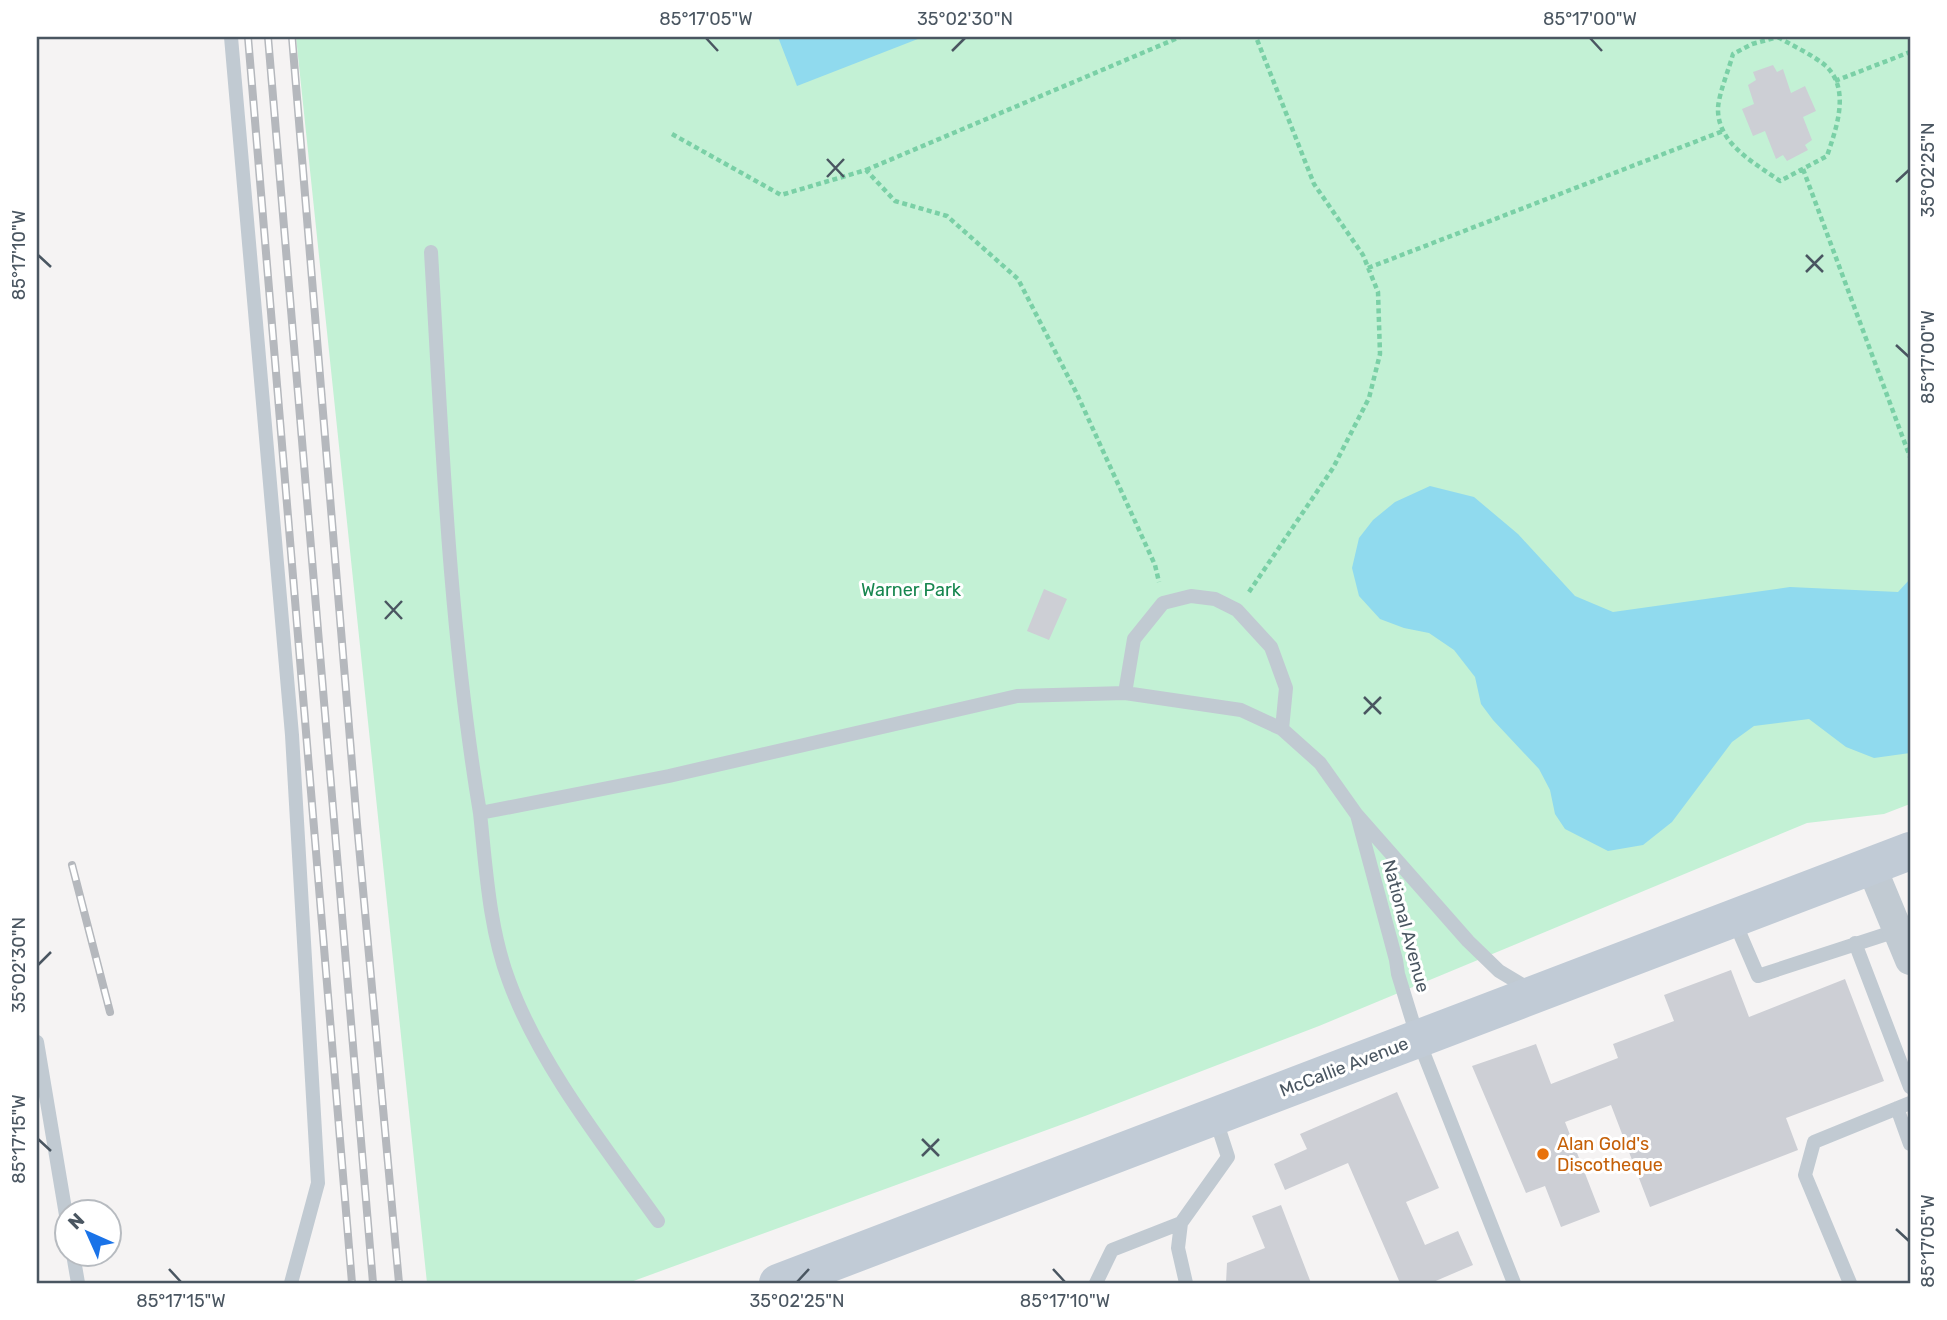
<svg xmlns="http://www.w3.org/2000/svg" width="1947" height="1320" font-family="Rubik,sans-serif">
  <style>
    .green { fill: #c3f1d5 }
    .water { fill: #90daee }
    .building { fill: #cdcfd5 }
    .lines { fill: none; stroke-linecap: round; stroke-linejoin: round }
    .path { stroke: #7ad0a6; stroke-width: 4.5; stroke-dasharray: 5 3.5; stroke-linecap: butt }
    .lane { stroke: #c1cad2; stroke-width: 14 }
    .street { stroke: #c1cad2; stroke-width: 30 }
    .secondary { stroke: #c1cbd6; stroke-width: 38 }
    .rail-casing { stroke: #b5b8bd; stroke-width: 8 }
    .rail { stroke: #fff; stroke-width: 5; stroke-dasharray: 16; stroke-linecap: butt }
    .ticks { fill: none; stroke: #4a5661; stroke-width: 2.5 }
    .food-dot { fill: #e8710a; stroke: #fff; stroke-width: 2.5 }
    .labels { text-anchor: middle; stroke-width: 6; stroke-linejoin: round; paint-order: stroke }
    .park-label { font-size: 18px; fill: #17864f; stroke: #fff }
    .street-label { font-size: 18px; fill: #4a5661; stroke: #fff }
    .food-label { font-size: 18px; fill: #c56008; stroke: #fff; text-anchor: start }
    .neatline { fill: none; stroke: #4a5661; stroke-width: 2.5 }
    .ticks-label { font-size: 18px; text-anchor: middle; fill: #4a5661 }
  </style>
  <rect width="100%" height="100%" fill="#f5f3f3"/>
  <path class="green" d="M296,37H1910V804L1884,814L1807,823L1319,1026L1085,1116L628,1283H427Z"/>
  <path class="water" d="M778,37H923L797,86Z
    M1430,486L1474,497L1518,534L1575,596L1613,612L1790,587L1898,592L1910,579V753L1874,758L1846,747L1809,719L1754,726L1732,742L1672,822L1643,845L1608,851L1565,829L1555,814L1550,790L1539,769L1493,720L1481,704L1475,677L1454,650L1429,633L1404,628L1380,619L1359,596L1352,568L1359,538L1373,520L1395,502Z"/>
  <path class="building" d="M1773,65L1777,72L1783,69L1791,93L1805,86L1816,111L1803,117L1812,140L1805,145L1808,150L1787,161L1783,155L1776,159L1765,131L1753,136L1742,109L1754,104L1748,85L1756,80L1753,72Z
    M1044,589L1067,599L1049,640L1027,631Z
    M1731,970L1749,1017L1845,979L1884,1081L1786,1118L1798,1150L1650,1207L1611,1105L1565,1122L1600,1212L1561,1227L1545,1186L1526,1193L1472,1066L1536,1044L1551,1084L1618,1058L1613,1044L1674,1021L1664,995Z
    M1397,1092L1439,1188L1406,1202L1425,1245L1458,1231L1473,1265L1431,1283H1400L1348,1163L1285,1190L1274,1164L1307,1149L1300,1134Z
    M1281,1205L1311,1283H1226L1227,1263L1265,1248L1252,1216Z"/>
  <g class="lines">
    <path class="path" d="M1778,37C1793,46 1813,55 1826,66C1851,90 1836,129 1827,156L1780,181C1755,163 1717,144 1718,108C1719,93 1729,69 1733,54L1752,44Z
      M1835,81L1910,52
      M672,134L781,195L866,170L895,201L947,216L1018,279L1077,394L1155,565L1159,582
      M1803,169L1910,457
      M866,170L1180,37
      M1368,268L1723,131
      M1249,592L1333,468L1369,398L1380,354L1378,292L1363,255L1314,184L1256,37"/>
    <path class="lane" d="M231,37L292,735L318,1183L291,1283
      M431,252C442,440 449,627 480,813L669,776L1017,696L1125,693L1241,710L1282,729L1320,763L1357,815
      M1125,693L1134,639L1163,603L1191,596L1215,599L1237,610L1271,647L1286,688L1282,729
      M480,813C486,868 489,928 509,981C540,1066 606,1148 658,1221
      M1734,920L1758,976L1899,930
      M1855,943L1910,1087
      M37,1042L66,1215
      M1897,1108L1910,1144
      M73,1254L78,1283
      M1096,1283L1112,1250L1181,1223
      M1186,1283L1178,1248L1181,1223L1228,1157L1215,1117
      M1514,1283L1418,1039L1398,974L1396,960L1357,815L1468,941L1499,971L1529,989
      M1850,1283L1805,1175L1814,1142L1910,1103"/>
    <path class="street" d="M1871,866L1910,960"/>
    <path class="secondary" d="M778,1283L1910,851"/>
    <g class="rail-casing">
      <path id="rail" d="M248,37L352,1283
        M268,37L373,1283
        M292,37L357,824L399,1283
        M72,865L110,1012"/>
    </g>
    <use href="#rail" class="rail"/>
  </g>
  <path class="ticks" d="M706,38L718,51M1590,38L1602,51M952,51L965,38M827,159L844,177M827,177L844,159M1896,182L1909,170M38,255L51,267M1806,255L1823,272M1806,272L1823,255M1896,345L1909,357M385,601L402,619M385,619L402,601M1364,697L1381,714M1364,714L1381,697M38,965L51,952M38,1139L51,1151M922,1139L939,1156M922,1156L939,1139M1896,1229L1909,1241M169,1269L181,1282M1053,1269L1065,1282M797,1282L809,1269"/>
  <circle class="food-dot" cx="1543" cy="1154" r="7"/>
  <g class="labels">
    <g class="park-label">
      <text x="911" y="596">Warner Park</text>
    </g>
    <g class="street-label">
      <text transform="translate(1406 926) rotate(75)" y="6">National Avenue</text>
      <text transform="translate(1344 1067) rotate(-21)" y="6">McCallie Avenue</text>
    </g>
    <g class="food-label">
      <text x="1557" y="1150">Alan Gold's<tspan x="1557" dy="21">Discotheque</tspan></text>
    </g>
  </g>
  <rect width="1947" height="1320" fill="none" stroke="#ffffff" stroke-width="77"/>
  <g transform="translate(88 1233) rotate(315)"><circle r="33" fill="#ffffff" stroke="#b7bbc0" stroke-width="2"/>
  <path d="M0-5L12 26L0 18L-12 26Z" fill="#1a73e8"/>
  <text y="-10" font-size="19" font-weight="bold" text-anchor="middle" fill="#4a5661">N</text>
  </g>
  <rect x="38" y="38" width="1871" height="1244" class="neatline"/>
  <g class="ticks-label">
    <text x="706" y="25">85°17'05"W</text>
    <text x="965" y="25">35°02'30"N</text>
    <text x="1590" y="25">85°17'00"W</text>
    <text transform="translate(1928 170) rotate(-90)" y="6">35°02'25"N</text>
    <text transform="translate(19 255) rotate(-90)" y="6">85°17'10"W</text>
    <text transform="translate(1928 357) rotate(-90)" y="6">85°17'00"W</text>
    <text transform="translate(19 965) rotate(-90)" y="6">35°02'30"N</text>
    <text transform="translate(19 1139) rotate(-90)" y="6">85°17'15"W</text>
    <text transform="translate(1928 1241) rotate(-90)" y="6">85°17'05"W</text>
    <text x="181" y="1307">85°17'15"W</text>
    <text x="797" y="1307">35°02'25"N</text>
    <text x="1065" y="1307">85°17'10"W</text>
  </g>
</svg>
